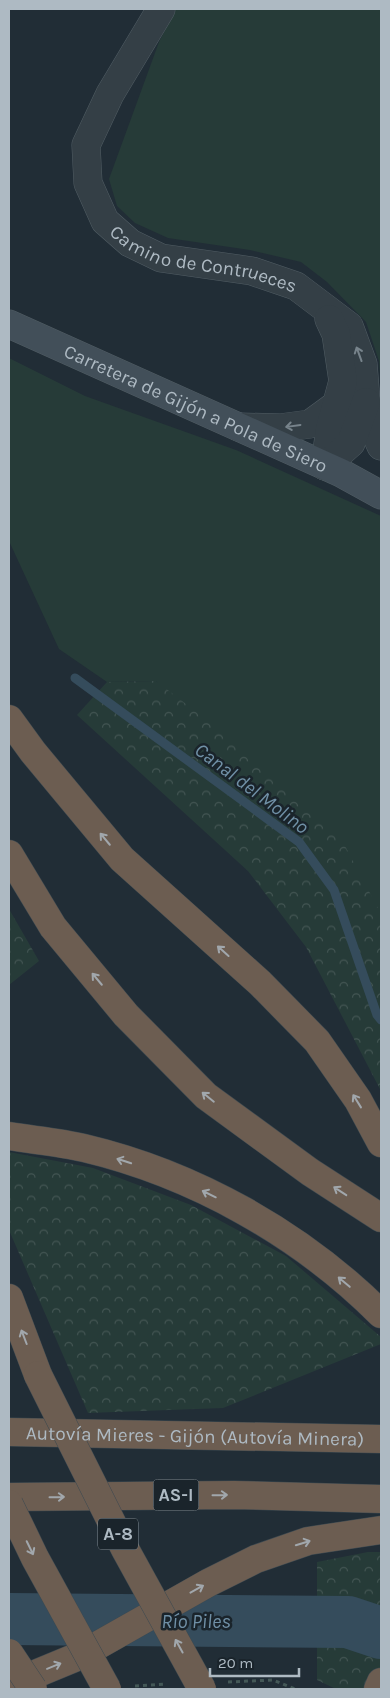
<svg xmlns="http://www.w3.org/2000/svg" width="390" height="1698" font-family="Karla,sans-serif">
  <style>
    .grass { fill: #263b38 }
    .forest { fill: url(#forest-crowns) }
    .lines { fill: none; stroke-linecap: round; stroke-linejoin: round }
    .stream { stroke: #354c5c; stroke-width: 9 }
    .river { stroke: #354c5c; stroke-width: 52 }
    .street-casing { stroke: #515d64; stroke-width: 29 }
    .secondary-casing { stroke: #515d64; stroke-width: 29 }
    .highway-casing { stroke: #3e4a51; stroke-width: 29 }
    .path { stroke: #445857; stroke-width: 3; stroke-dasharray: 4 4; stroke-linecap: butt }
    .street { stroke: #343f46; stroke-width: 28 }
    .secondary { stroke: #424f59; stroke-width: 28 }
    .highway { stroke: #6c5d51; stroke-width: 28 }
    .highway-bridge-casing { stroke: #3e4a51; stroke-width: 29; stroke-linecap: butt }
    .highway-bridge { stroke: #6c5d51; stroke-width: 28 }
    .oneway { stroke: #77838b }
    .oneway2 { stroke: #a1a7ac }
    .labels { text-anchor: middle; stroke-width: 5; stroke-linejoin: round; paint-order: stroke }
    .shield { fill: #1a242b; stroke: #828d95; stroke-width: 1 }
    .shield-label { font-size: 18px; font-weight: bold; fill: #aebac3 }
    .street-label { font-size: 19px; fill: #aebac3; stroke: #1a242b }
    .water-label { font-size: 20px; font-style: italic; fill: #7090a6; stroke: #1a242b }
  </style>
  <defs>
    <pattern id="forest-crowns" width="20" height="18" patternUnits="userSpaceOnUse" patternTransform="scale(1.25)"><rect width="20" height="18" fill="#263b38"/><path d="M2 6a3 3 0 1 1 6 0M12 15a3 3 0 1 1 6 0" fill="none" stroke="#435553"/></pattern>
  </defs>
  <rect width="100%" height="100%" fill="#212d36"/>
  <path class="grass" d="M176,9H381V385L379,361L366,322L327,282L301,262L250,250L168,238L135,223L117,206L109,179L159,42Z
    M9,358L85,396L236,450L381,516V920V914L156,681L107,682L59,649L9,541Z"/>
  <path class="forest" d="M156,681L283,778L344,844L381,914V1091L306,947L248,871L77,715L107,682Z
    M9,909L39,961L9,985Z
    M9,1152L93,1168L191,1205L286,1256L381,1337V1344L223,1408L88,1413L9,1230Z
    M368,1552H381V1689H336L317,1680V1562Z"/>
  <g class="lines">
    <path class="stream" d="M75,678L299,842L334,890L377,1015L381,1020"/>
    <path class="river" d="M9,1619L348,1622L381,1633"/>
    <g class="street-casing">
      <g id="street">
        <path id="s1" d="M161,9L110,94L86,145L88,183L105,221L130,243L161,258L252,271L296,286L349,326L363,364L366,402L371,423L381,446"/>
        <path d="M239,427L280,428L310,424L336,405"/>
        <path d="M325,466L330,429L343,381L336,334L329,319"/>
        <path d="M325,466L351,443L366,402"/>
      </g>
    </g>
    <g class="secondary-casing">
      <g id="secondary">
        <path id="s2" d="M9,324L341,473L381,495"/>
      </g>
    </g>
    <g class="highway-casing">
      <g id="highway">
        <path d="M9,719L33,752L122,859L260,983L317,1041L358,1100L381,1143"/>
        <path d="M9,854L53,927L126,1015L206,1096L310,1172L381,1218"/>
        <path d="M9,1136C33,1140 59,1142 84,1148C194,1174 301,1234 381,1314"/>
        <path d="M9,1298L38,1375"/>
        <path id="s3" d="M9,1432L381,1439"/>
        <path d="M9,1497L234,1495L381,1499"/>
        <path d="M9,1685L79,1656L208,1583L256,1559L308,1541L381,1530"/>
        <path d="M378,1689L381,1682"/>
      </g>
    </g>
    <path class="path" d="M228,1682L273,1680L295,1689
      M135,1686L167,1684"/>
    <use href="#street" class="street"/>
    <use href="#secondary" class="secondary"/>
    <use href="#highway" class="highway"/>
    <g class="highway-bridge-casing">
      <path id="highway-bridge" d="M38,1375L125,1549L202,1689
        M9,1504L35,1558L107,1689
        M9,1653L33,1689"/>
    </g>
    <use href="#highway-bridge" class="highway-bridge"/>
  </g>
  <defs><path id="oneway-shaft" d="M-6 0H5M1.5-3L5.5 0L1.5 3" fill="none" stroke-width="1.6" stroke-linecap="round" stroke-linejoin="round" transform="scale(1.25)"/></defs>
  <g class="oneway">
    <use href="#oneway-shaft" transform="translate(359 354) rotate(-110)"/>
    <use href="#oneway-shaft" transform="translate(293 426) rotate(172)"/>
  </g>
  <g class="oneway2">
    <use href="#oneway-shaft" transform="translate(105 839) rotate(-130)"/>
    <use href="#oneway-shaft" transform="translate(223 951) rotate(-138)"/>
    <use href="#oneway-shaft" transform="translate(97 979) rotate(-130)"/>
    <use href="#oneway-shaft" transform="translate(208 1097) rotate(-141)"/>
    <use href="#oneway-shaft" transform="translate(357 1101) rotate(-122)"/>
    <use href="#oneway-shaft" transform="translate(124 1161) rotate(-162)"/>
    <use href="#oneway-shaft" transform="translate(340 1191) rotate(-147)"/>
    <use href="#oneway-shaft" transform="translate(209 1194) rotate(-154)"/>
    <use href="#oneway-shaft" transform="translate(344 1282) rotate(-140)"/>
    <use href="#oneway-shaft" transform="translate(24 1337) rotate(-111)"/>
    <use href="#oneway-shaft" transform="translate(220 1495) rotate(-1)"/>
    <use href="#oneway-shaft" transform="translate(57 1497) rotate(-1)"/>
    <use href="#oneway-shaft" transform="translate(303 1543) rotate(-17)"/>
    <use href="#oneway-shaft" transform="translate(30 1548) rotate(64)"/>
    <use href="#oneway-shaft" transform="translate(197 1589) rotate(-29)"/>
    <use href="#oneway-shaft" transform="translate(179 1646) rotate(-119)"/>
    <use href="#oneway-shaft" transform="translate(54 1666) rotate(-22)"/>
  </g>
  <g class="labels">
    <g class="shield">
      <rect x="153.5" y="1479.5" width="45" height="31" rx="4"/>
      <rect x="98" y="1518.5" width="40" height="31" rx="4"/>
    </g>
    <g class="shield-label">
      <text x="176" y="1501">AS-I</text>
      <text x="118" y="1540">A-8</text>
    </g>
    <g class="street-label">
      <text dy="7" stroke="none"><textPath href="#s1" startOffset="344">Camino de Contrueces</textPath></text>
      <text dy="7" stroke="none"><textPath href="#s2" startOffset="205">Carretera de Gijón a Pola de Siero</textPath></text>
      <text dy="7" stroke="none"><textPath href="#s3" startOffset="186">Autovía Mieres - Gijón (Autovía Minera)</textPath></text>
    </g>
    <g class="water-label">
      <text transform="translate(252 788) rotate(37)" y="7">Canal del Molino</text>
      <text x="196" y="1628">Río Piles</text>
    </g>
  </g>
  <rect width="390" height="1698" fill="none" stroke="#aebac3" stroke-width="20"/>
  <path d="M210 1668v8h89v-8" fill="none" stroke="#aebac3" stroke-width="2.5"/>
  <text x="218" y="1668" font-size="15" fill="#aebac3" stroke="#1a242b" stroke-width="4" paint-order="stroke">20 m</text>
</svg>
